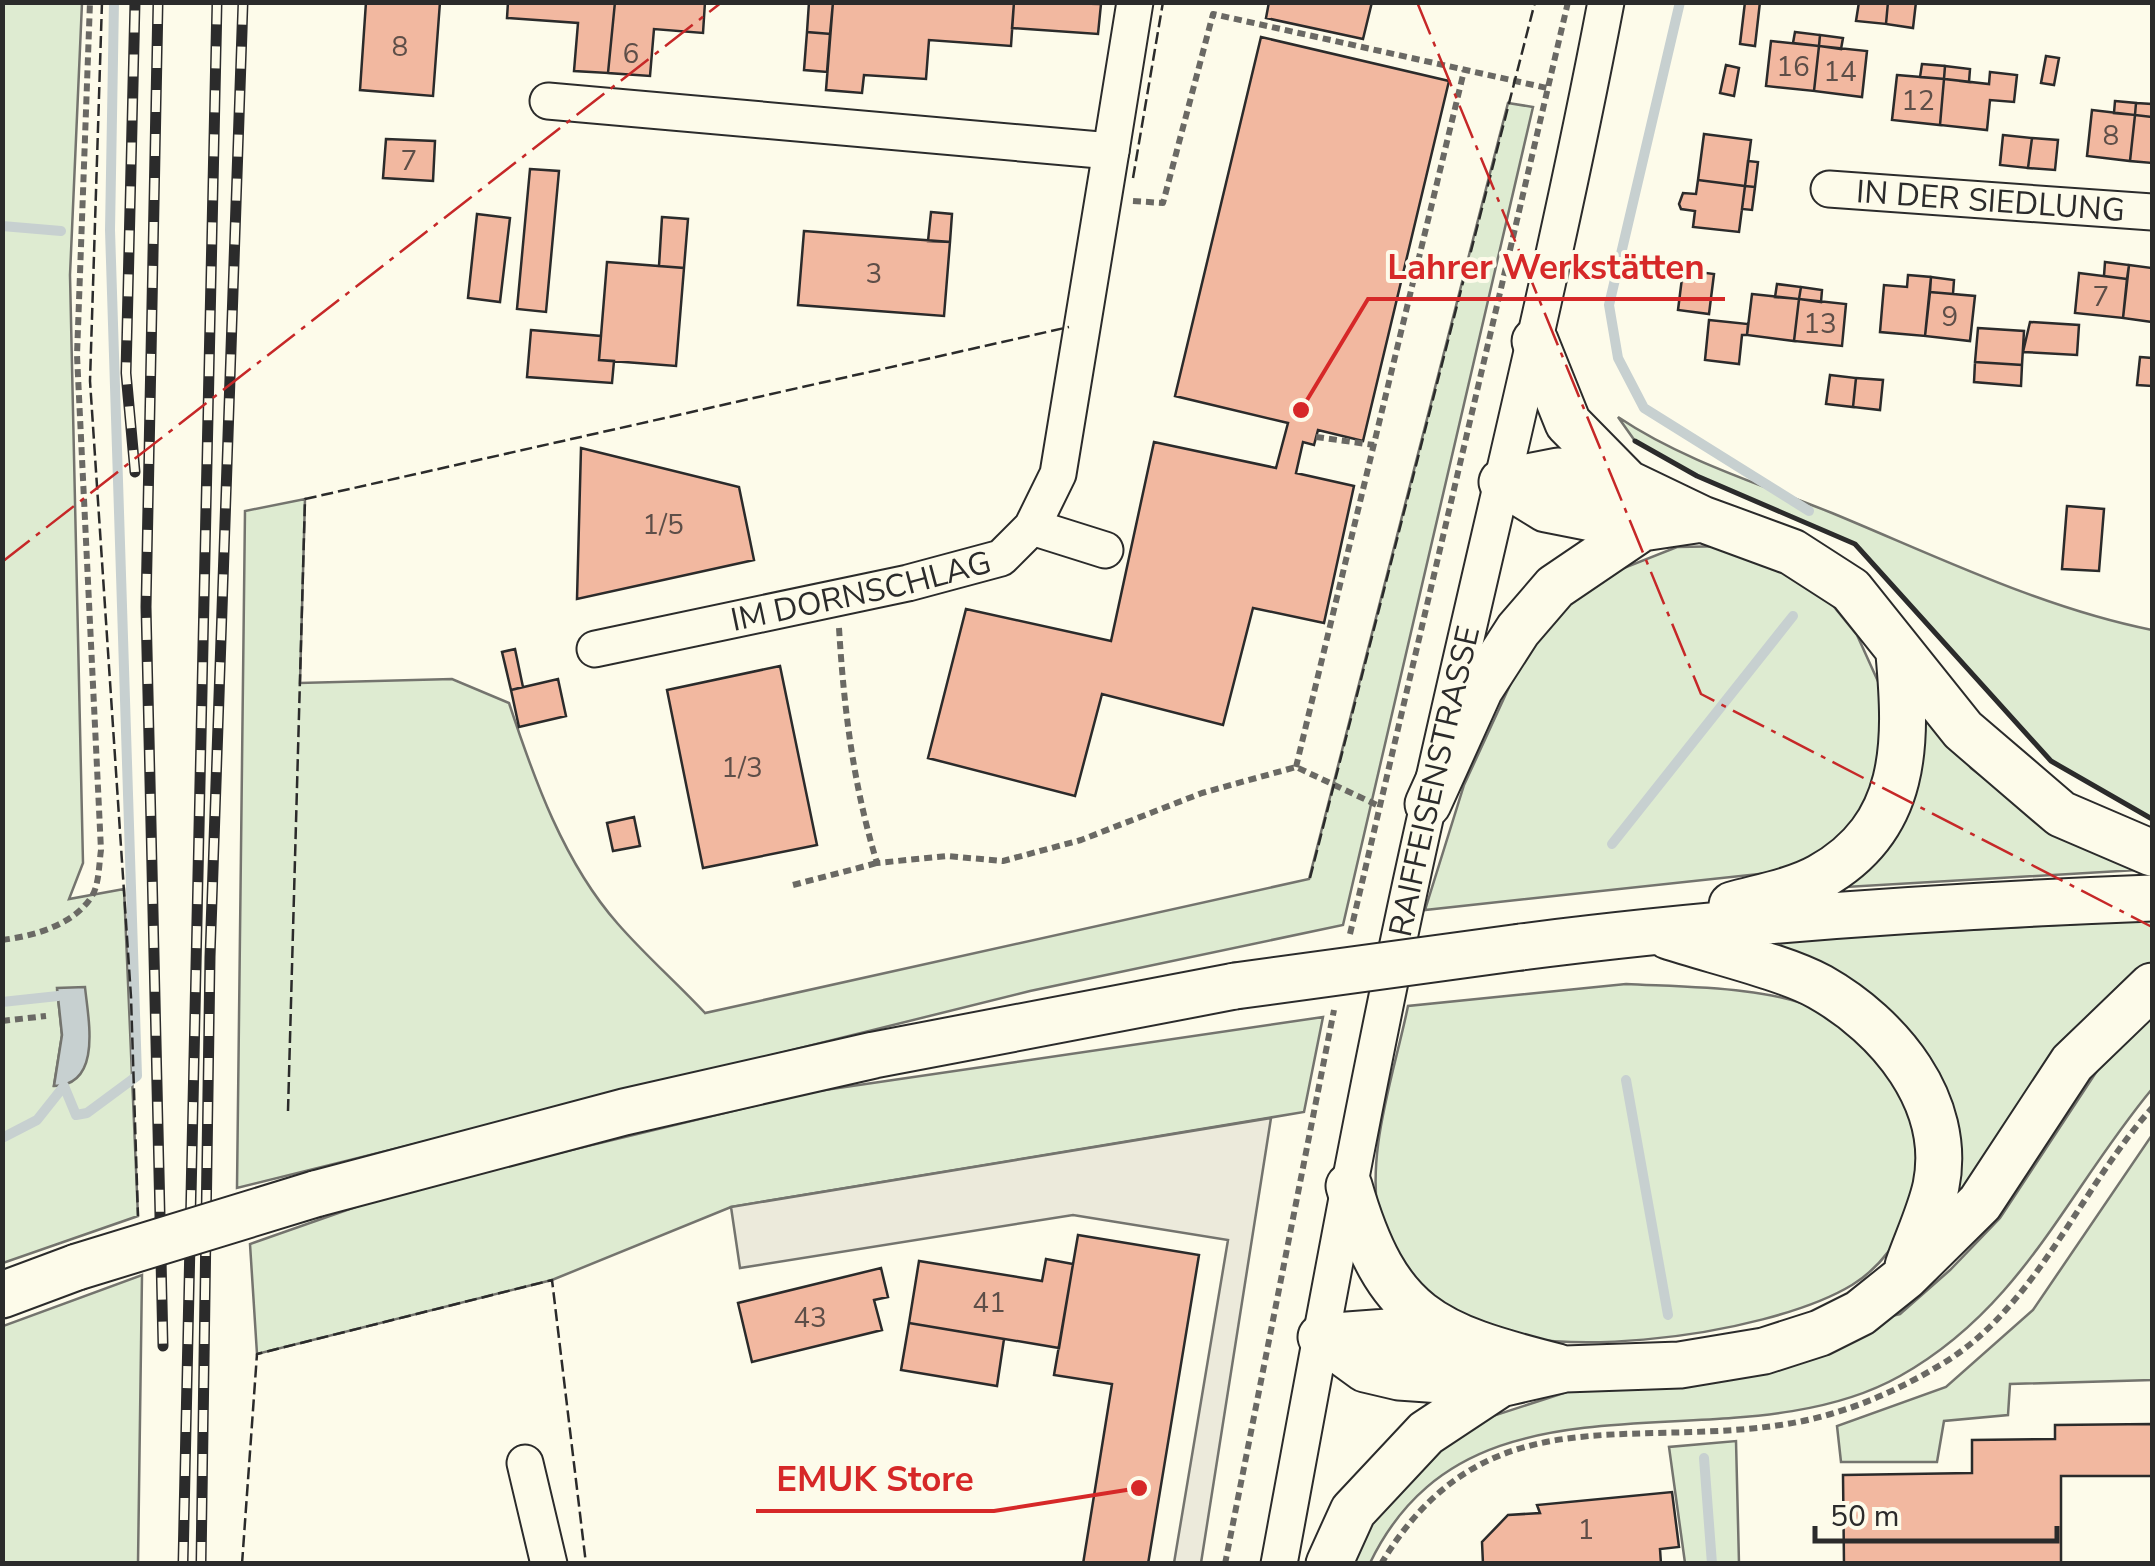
<svg xmlns="http://www.w3.org/2000/svg" width="2155" height="1566" font-family="'Nunito Sans',sans-serif">
  <style>
    .green { fill: #deebd1; stroke: #74746e; stroke-width: 2.5; fill-rule: evenodd }
    .parking { fill: #eceadb; stroke: #74746e; stroke-width: 2.5 }
    .water { fill: #c7d0d0; stroke: #74746e; stroke-width: 2.5 }
    .lines { fill: none; stroke-linecap: round; stroke-linejoin: round }
    .stream { stroke: #c7d0d0; stroke-width: 10 }
    .building { fill: #f2b8a0; stroke: #2b2b2b; stroke-width: 2.5 }
    .minor-casing { stroke: #2b2b2b; stroke-width: 39 }
    .major-casing { stroke: #2b2b2b; stroke-width: 49 }
    .path { stroke: #6a6964; stroke-width: 6; stroke-dasharray: 8 5; stroke-linecap: butt }
    .minor { stroke: #fdfbea; stroke-width: 35 }
    .major { stroke: #fdfbea; stroke-width: 45 }
    .rail-casing { stroke: #2b2b2b; stroke-width: 11 }
    .rail { stroke: #fdfbea; stroke-width: 8; stroke-dasharray: 22; stroke-linecap: butt }
    .major-bridge-casing { stroke: #2b2b2b; stroke-width: 49; stroke-linecap: butt }
    .major-bridge { stroke: #fdfbea; stroke-width: 45 }
    .fence { stroke: #2b2b2b; stroke-width: 2.5; stroke-dasharray: 12 5; stroke-linecap: butt }
    .wall { stroke: #2b2b2b; stroke-width: 5 }
    .power { stroke: #c62828; stroke-width: 2.5; stroke-dasharray: 35 8 5 8; stroke-linecap: butt }
    .labels { text-anchor: middle; stroke-width: 8; stroke-linejoin: round; paint-order: stroke }
    .number-label { font-size: 28px; fill: #5d4e48 }
    .street-label { font-size: 32px; fill: #2b2b2b; stroke: #fdfbea }
    .leader { fill: none; stroke: #d62828; stroke-width: 4 }
    .callout-dot { fill: #d62828; stroke: #fdfbea; stroke-width: 4 }
    .callout-label { font-size: 35px; text-anchor: middle; font-weight: bold; fill: #d62828; stroke: #fdfbea; stroke-width: 8; stroke-linejoin: round; paint-order: stroke }
  </style>
  <rect width="100%" height="100%" fill="#fdfbea"/>
  <path class="green" d="M2,3H82L70,275L83,863L69,899L124,889L138,1216L3,1263ZM57,989L80,1073L54,1085L62,1035Z
    M1508,103L1533,107L1343,925L1030,991L237,1188L245,511L305,499L300,683L452,679L509,703C534,779 564,863 618,924C645,955 677,983 705,1013L1309,879Z
    M1618,417C1682,460 1760,484 1832,513C1936,556 2042,608 2152,630V819L2051,761L1855,544L1697,476L1635,441Z
    M1733,546L1822,592L1857,635L1886,699L1890,738L1858,832L1786,871L1425,910L1464,785L1534,633L1601,577L1677,547Z
    M1920,698L1971,768L2051,829L2137,870L1846,887L1841,879Z
    M2152,920V969L1957,1211L1933,1081L1755,941Z
    M1626,984C1679,987 1774,986 1820,1011C1840,1023 1908,1086 1915,1106C1936,1169 1909,1250 1852,1285C1766,1337 1521,1371 1436,1308C1424,1299 1414,1279 1405,1266C1397,1255 1384,1241 1381,1229C1363,1158 1394,1075 1408,1006Z
    M2152,1010V1089C2067,1191 2023,1307 1900,1376C1731,1471 1473,1350 1370,1563L1342,1564L1364,1524L1465,1425L1573,1390L1900,1314L1950,1270L2000,1218L2116,1042Z
    M1323,1017L1304,1112L731,1207L552,1280L257,1354L250,1244L401,1191L811,1092Z
    M2152,1135V1380L2010,1384L2008,1415L1944,1421L1937,1462H1841L1837,1426L1946,1387L2033,1310Z
    M142,1275L138,1563H3V1326Z
    M1736,1441L1739,1563H1685L1669,1447Z"/>
  <path class="parking" d="M1271,1118L1201,1563H1174L1228,1240L1073,1215L740,1268L731,1207Z"/>
  <path class="water" d="M85,987C88,1018 103,1085 54,1086L62,1035L57,988Z"/>
  <g class="lines">
    <path class="stream" d="M1680,2L1609,305L1618,358L1644,408L1809,511
      M2,226L61,231
      M1612,844L1793,616
      M2,1002L58,996
      M1626,1080L1668,1315
      M2,1138L37,1120L64,1086L76,1115L87,1113L137,1076L110,230L114,2
      M1704,1458L1712,1564"/>
  </g>
  <path class="building" d="M366,2H440L433,96L360,90Z
    M508,2H615L608,73L574,71L578,23L507,18Z
    M615,2H705L703,33L654,29L650,76L608,73Z
    M809,2H833L830,34L807,32Z
    M833,2H1014L1011,46L929,40L926,79L864,75L862,93L826,90Z
    M1014,2L1101,4L1098,34L1012,28Z
    M1269,2H1372L1363,39L1266,18Z
    M1745,2H1760L1755,46L1740,44Z
    M1859,2H1888L1886,24L1856,21Z
    M1888,2H1916L1913,28L1886,24Z
    M807,32L830,34L827,72L804,70Z
    M1795,32L1820,35L1819,46L1793,43Z
    M1820,35L1843,38L1841,49L1819,46Z
    M1261,37L1449,81L1363,441L1318,430L1314,445L1303,442L1296,473L1354,486L1324,623L1253,608L1223,725L1102,694L1075,796L928,758L966,609L1111,641L1154,442L1276,468L1288,423L1175,396Z
    M1771,41L1819,46L1814,91L1766,86Z
    M1819,46L1867,51L1862,97L1814,91Z
    M2046,56L2059,58L2054,85L2041,83Z
    M1922,64L1945,66L1944,79L1920,77Z
    M1726,65L1739,68L1734,96L1720,93Z
    M1945,66L1970,69L1969,82L1944,79Z
    M1990,72L2017,75L2014,102L1990,100L1987,130L1940,125L1944,79L1989,84Z
    M1897,75L1944,79L1940,125L1892,120Z
    M2115,101L2136,103L2135,115L2114,113Z
    M2136,103L2152,104V117L2135,115Z
    M2092,110L2135,115L2130,161L2087,156Z
    M2135,115L2152,117V163L2130,161Z
    M1704,134L1751,140L1745,186L1698,180Z
    M2003,135L2032,138L2028,168L2000,165Z
    M2032,138L2058,140L2055,170L2028,168Z
    M386,139L435,141L433,181L383,178Z
    M1748,161L1758,162L1755,187L1745,186Z
    M530,169L559,171L546,312L517,309Z
    M1698,180L1745,186L1739,232L1693,227L1695,211L1681,209L1679,204L1683,193L1696,194Z
    M1745,186L1755,187L1752,210L1742,209Z
    M931,212L952,214L950,242L928,241Z
    M477,214L510,218L500,302L468,298Z
    M662,217L688,219L684,268L659,266Z
    M804,231L950,242L944,316L798,305Z
    M607,262L684,268L676,366L599,360Z
    M2105,262L2129,265L2127,279L2104,276Z
    M2129,265L2152,268V322L2123,318Z
    M1683,270L1714,274L1709,314L1678,310Z
    M2079,273L2127,279L2123,318L2075,313Z
    M1908,275L1931,277L1925,336L1880,332L1884,285L1907,287Z
    M1931,277L1954,280L1953,294L1930,292Z
    M1777,284L1801,287L1799,299L1775,297Z
    M1801,287L1822,290L1821,302L1799,299Z
    M1930,292L1975,296L1970,341L1925,336Z
    M1752,294L1799,299L1794,341L1747,335Z
    M1799,299L1846,304L1842,346L1794,341Z
    M1709,320L1748,324L1747,335H1742L1739,364L1705,360Z
    M2030,322L2079,325L2077,355L2023,352Z
    M1978,328L2024,331L2022,365L1975,362Z
    M531,330L601,336L599,360L614,361L612,383L527,377Z
    M2140,357L2152,358V386L2137,385Z
    M1975,362L2022,365L2021,386L1974,382Z
    M1830,375L1856,378L1853,407L1826,404Z
    M1856,378L1883,380L1880,410L1853,407Z
    M581,448L739,487L754,560L577,599Z
    M2067,506L2104,509L2099,571L2062,569Z
    M515,649L523,687L511,690L502,652Z
    M780,666L817,845L703,868L667,690Z
    M558,679L566,716L519,727L511,690Z
    M634,817L640,846L613,851L607,823Z
    M1078,1235L1199,1255L1148,1564H1083L1112,1384L1054,1375Z
    M1046,1259L1073,1264L1059,1348L909,1323L919,1261L1042,1281Z
    M881,1268L888,1297L874,1300L882,1330L752,1362L738,1303Z
    M909,1323L1004,1339L997,1386L901,1370Z
    M2152,1424V1476H2061V1564H1844L1843,1475L1972,1473V1440L2055,1439V1425Z
    M1672,1492L1679,1547L1660,1549L1661,1564H1483L1482,1542L1508,1515L1540,1513L1537,1505Z"/>
  <g class="lines">
    <g class="minor-casing">
      <g id="minor">
        <path d="M548,101L1111,151L1135,2"/>
        <path id="s1" d="M1829,189L2152,212"/>
        <path d="M1032,527L1105,550"/>
        <path id="s2" d="M595,649L908,583L1001,558L1032,527L1058,474L1111,151"/>
        <path d="M525,1463L549,1564"/>
        <path id="s3" d="M1279,1564C1326,1309 1372,1053 1429,801C1488,535 1555,270 1606,2"/>
      </g>
    </g>
    <g class="major-casing">
      <path id="major" d="M1535,341L1568,423L1627,483L1702,519L1792,552L1851,590L1963,730L2061,814L2152,853
        M1502,482L1546,509L1642,528
        M1502,482L1558,471L1627,483
        M1428,804L1480,689L1518,630L1555,587L1642,528L1702,519
        M1732,905C1760,897 1795,891 1820,877C1909,827 1907,743 1899,654
        M1668,936C1710,950 1784,967 1820,987C1889,1026 1953,1102 1936,1186C1930,1213 1917,1240 1908,1266
        M1521,947C1730,920 1941,906 2152,898
        M1349,1186C1387,1318 1432,1335 1558,1367
        M315,1194L624,1112L874,1055L1235,986
        M2,1295L77,1267
        M1321,1337L1365,1369L1399,1377L1500,1384
        M1321,1337L1388,1332L1447,1341
        M1329,1564L1353,1511L1426,1433L1500,1384L1565,1369L1680,1365L1764,1351L1820,1333L1860,1313L1905,1277L1980,1203L2072,1063L2152,986"/>
    </g>
    <path class="path" d="M1133,201L1163,203L1213,14L1547,88
      M1316,437L1374,445
      M839,628C844,709 853,784 877,863L947,856L1003,861L1081,840L1202,793L1296,767L1377,805
      M1296,767L1464,71
      M793,885L877,863
      M1350,934L1568,2
      M2,940C34,936 74,925 92,896C99,885 99,864 101,850L77,355L90,2
      M2,1021L46,1016
      M1225,1564L1334,1010
      M1381,1564C1484,1392 1625,1450 1787,1424C1842,1415 1894,1393 1942,1364C2037,1307 2080,1188 2152,1108"/>
    <use href="#minor" class="minor"/>
    <use href="#major" class="major"/>
    <g class="rail-casing">
      <path id="rail" d="M158,2L146,607L163,1346
        M135,472L126,373L135,2
        M183,1564L217,2
        M201,1564L210,957L243,2"/>
    </g>
    <use href="#rail" class="rail"/>
    <g class="major-bridge-casing">
      <path id="major-bridge" d="M1235,986L1521,947
        M77,1267L315,1194"/>
    </g>
    <use href="#major-bridge" class="major-bridge"/>
    <path class="fence" d="M102,2L90,381L131,997L138,1216
      M1133,178L1163,2
      M1310,878L1535,2
      M288,1111L305,499L1069,327
      M242,1564L257,1354L552,1280L586,1564"/>
    <path class="wall" d="M1635,441L1697,476L1855,544L2051,761L2152,819"/>
    <path class="power" d="M1417,2L1701,694L2152,927
      M2,562L722,2"/>
  </g>
  <g class="labels">
    <g class="number-label">
      <text x="400" y="56">8</text>
      <text x="631" y="63">6</text>
      <text x="1793" y="76">16</text>
      <text x="1840" y="81">14</text>
      <text x="1918" y="110">12</text>
      <text x="2111" y="145">8</text>
      <text x="409" y="170">7</text>
      <text x="874" y="283">3</text>
      <text x="2101" y="306">7</text>
      <text x="1950" y="326">9</text>
      <text x="1820" y="333">13</text>
      <text x="663" y="534">1/5</text>
      <text x="742" y="777">1/3</text>
      <text x="989" y="1312">41</text>
      <text x="810" y="1327">43</text>
      <text x="1586" y="1539">1</text>
    </g>
    <g class="street-label">
      <text dy="11" stroke="none"><textPath href="#s1" startOffset="162">IN DER SIEDLUNG</textPath></text>
      <text dy="11" stroke="none"><textPath href="#s2" startOffset="272">IM DORNSCHLAG</textPath></text>
      <text dy="11" stroke="none"><textPath href="#s3" startOffset="798">RAIFFEISENSTRASSE</textPath></text>
    </g>
  </g>
  <path class="leader" d="M1301 410L1368 299H1725M1139 1488L994 1511H756"/>
  <g class="callout-dot">
    <circle cx="1301" cy="410" r="10"/>
    <circle cx="1139" cy="1488" r="10"/>
  </g>
  <g class="callout-label">
    <text x="1546" y="279">Lahrer Werkstätten</text>
    <text x="875" y="1491">EMUK Store</text>
  </g>
  <rect width="2155" height="1566" fill="none" stroke="#2b2b2b" stroke-width="10"/>
  <path d="M1815 1526v15h242v-15" fill="none" stroke="#2b2b2b" stroke-width="5"/>
  <text x="1830" y="1526" font-size="30" fill="#2b2b2b" stroke="#fdfbea" stroke-width="8" paint-order="stroke">50 m</text>
</svg>
